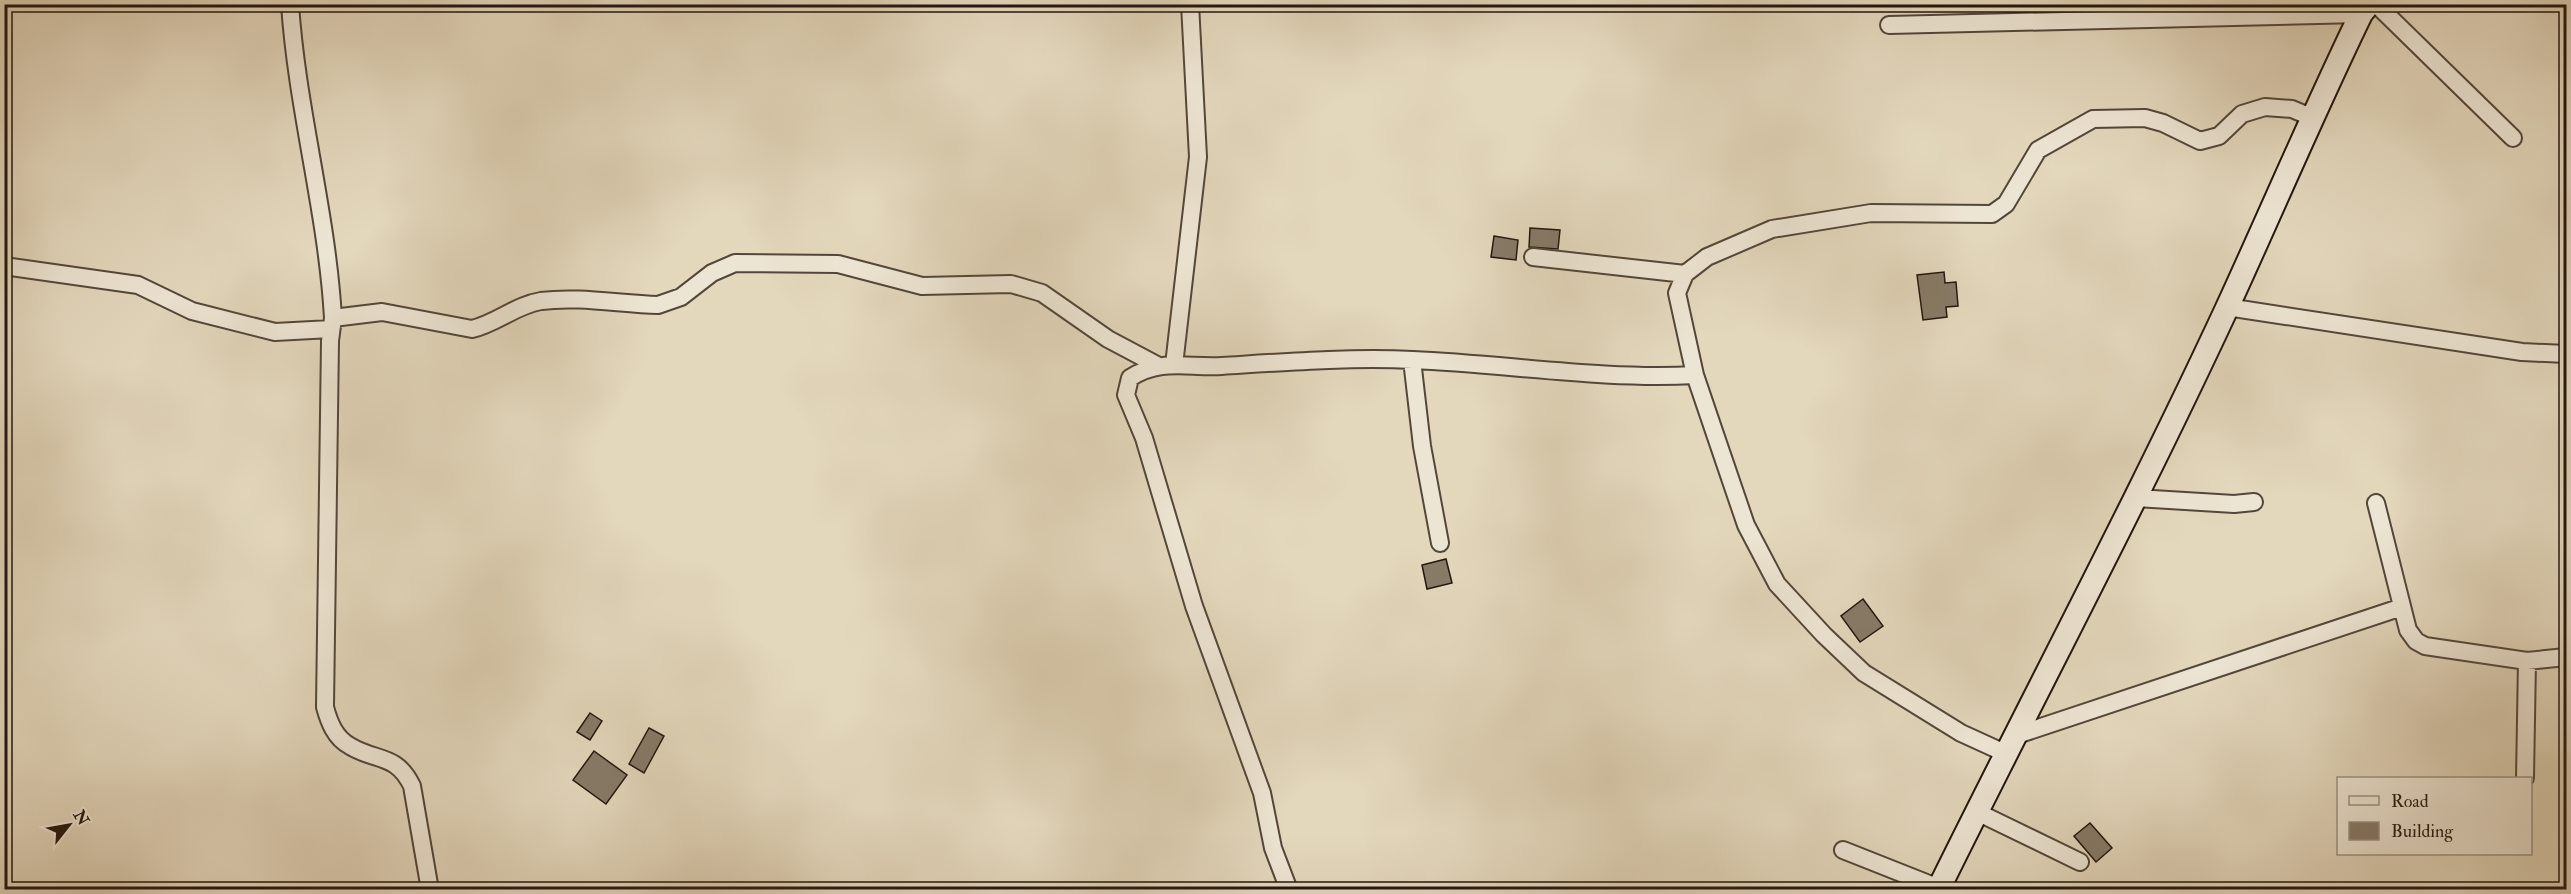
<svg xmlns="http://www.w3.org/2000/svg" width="2571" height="894" font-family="'IM FELL Double Pica',serif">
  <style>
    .building { fill: #877b68; stroke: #23170e; stroke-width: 1.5 }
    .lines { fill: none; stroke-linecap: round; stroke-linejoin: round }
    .street-casing { stroke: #53473a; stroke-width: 20 }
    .secondary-casing { stroke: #23170e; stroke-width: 26 }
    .street { stroke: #ede5d3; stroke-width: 16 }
    .secondary { stroke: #ede5d3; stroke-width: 22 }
  </style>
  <rect width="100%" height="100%" fill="#e3d7bc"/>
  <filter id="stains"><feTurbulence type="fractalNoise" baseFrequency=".00333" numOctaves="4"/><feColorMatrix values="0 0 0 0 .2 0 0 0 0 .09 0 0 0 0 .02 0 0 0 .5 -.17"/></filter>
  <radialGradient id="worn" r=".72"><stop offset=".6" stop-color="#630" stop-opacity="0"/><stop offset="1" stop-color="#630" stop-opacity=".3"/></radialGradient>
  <path class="building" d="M1530,228L1560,230L1558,249L1529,247Z
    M1494,236L1518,240L1516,260L1491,257Z
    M1944,272L1945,283L1956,282L1958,306L1946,307L1947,317L1923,320L1917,275Z
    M1446,559L1452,583L1427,589L1422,565Z
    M1863,599L1883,626L1860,642L1841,616Z
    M590,713L602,721L590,740L577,732Z
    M649,728L664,736L644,773L629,764Z
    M594,751L627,775L606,804L573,780Z
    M2090,823L2112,848L2096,862L2074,836Z"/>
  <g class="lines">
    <g class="street-casing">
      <path id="street" d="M290,4C297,110 327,212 333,318
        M2376,4L2513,138
        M1889,25L2361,14
        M1533,257L1685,274
        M4,266L138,285L192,311L275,332L331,329
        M2227,307L2522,352L2566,354
        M1412,360L1422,446L1440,543
        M1174,365L1198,157L1190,4
        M2136,498L2234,504L2254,502
        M2376,503L2408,630L2416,641L2425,646L2527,661L2566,657
        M2014,736L2402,607
        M2007,754L1961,733L1864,673L1824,635L1777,584L1746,525L1715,434L1695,375L1677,293L1685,274L1707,257L1772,229L1871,213L1992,214L2006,204L2038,150L2093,119L2145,118L2163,123L2200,141L2219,136L2242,114L2265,107L2292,109L2311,117
        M2525,778L2527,661
        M1977,812L2080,862
        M1843,850L1939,888
        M430,890L412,786C396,753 376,762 350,746C335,738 329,722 325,707L330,341L333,318L382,312L472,329C497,323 516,305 541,301C578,296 620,304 658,305L681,297L712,273L735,263L838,264L922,286L1011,284L1042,293L1108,339L1157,365
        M1289,890L1273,848L1262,793L1194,606L1144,438L1126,395L1130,378C1161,358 1187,368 1222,366C1286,362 1350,357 1413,360C1507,364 1601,380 1695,375"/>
    </g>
    <g class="secondary-casing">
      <path id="secondary" d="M1938,890C2034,695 2136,504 2227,308C2272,210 2314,111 2361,14L2369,4"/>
    </g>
    <use href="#street" class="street"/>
    <use href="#secondary" class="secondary"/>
  </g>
  <rect width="2571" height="894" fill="none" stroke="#e3d7bc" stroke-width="24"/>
  <rect x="6" y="6" width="2559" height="882" fill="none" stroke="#23170e" stroke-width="3"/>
  <rect x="12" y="12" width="2547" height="870" fill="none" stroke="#23170e" stroke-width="1.5"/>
  <rect x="2337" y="777" width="195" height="78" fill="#ede5d3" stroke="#9c9384" stroke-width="1.5"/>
  <rect x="2349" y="796" width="30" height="9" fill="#ede5d3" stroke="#9c9384" stroke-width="1.5"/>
  <text x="2391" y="807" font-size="18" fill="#23170e">Road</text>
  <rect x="2349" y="822" width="30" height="18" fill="#877b68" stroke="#9c9384" stroke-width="1.5"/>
  <text x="2391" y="837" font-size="18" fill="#23170e">Building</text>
  <g transform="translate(69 825) rotate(59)" stroke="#ede5d3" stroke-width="4.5" paint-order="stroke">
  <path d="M0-4.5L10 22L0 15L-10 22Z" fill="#23170e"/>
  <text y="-9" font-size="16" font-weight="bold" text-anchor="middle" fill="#23170e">N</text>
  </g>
  <rect width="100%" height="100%" filter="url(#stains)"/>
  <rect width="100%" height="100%" fill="url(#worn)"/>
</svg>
